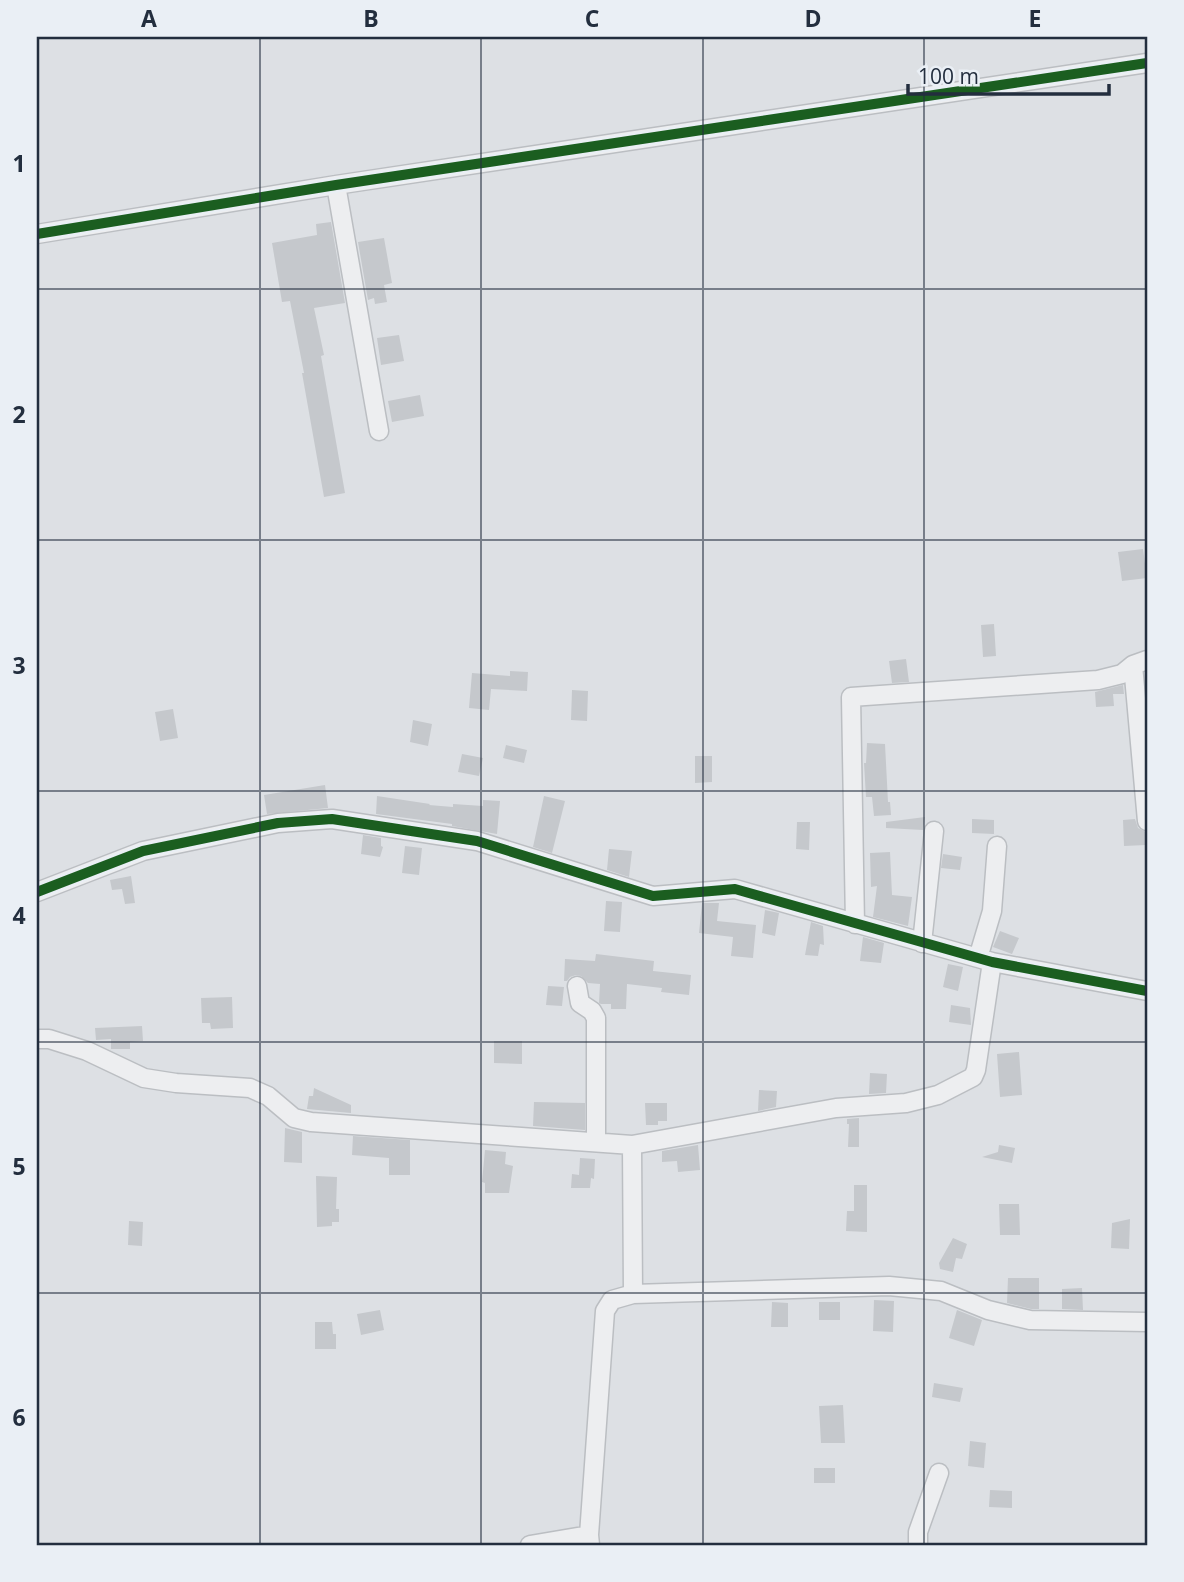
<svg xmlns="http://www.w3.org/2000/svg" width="1184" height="1582" font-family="'Open Sans',sans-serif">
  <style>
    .building { fill: #c5c8cc }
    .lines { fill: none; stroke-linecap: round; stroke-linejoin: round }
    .minor-casing { stroke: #bbbec2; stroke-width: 21 }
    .minor { stroke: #edeef0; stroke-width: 18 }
    .cycleway-casing { stroke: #eaeff5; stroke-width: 15 }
    .cycleway { stroke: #1b5e20; stroke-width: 10 }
    .grid { fill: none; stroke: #232e3e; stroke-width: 2; stroke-opacity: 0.55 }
    .neatline { fill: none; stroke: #232e3e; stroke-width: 2.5 }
    .grid-label { font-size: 23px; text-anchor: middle; font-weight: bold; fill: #232e3e }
  </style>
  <rect width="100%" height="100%" fill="#dde0e4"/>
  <path class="building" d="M331,222L345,303L314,308L324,355L321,356L345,493L324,497L302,373H304L290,301L282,302L272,243L317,235L316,224Z
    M384,238L392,283L384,285L387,302L375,304L374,298L368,300L358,242Z
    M399,335L404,361L381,365L377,338Z
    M420,395L424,416L392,422L388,401Z
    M1143,549L1147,578L1122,581L1118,552Z
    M994,624L996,656L983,657L981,625Z
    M906,659L909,682L892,683L889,661Z
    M510,671L528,672L527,691L491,689L489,710L469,708L472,673L510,676Z
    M1123,685L1124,694H1113L1114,706L1096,707L1095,692Z
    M572,690L588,691L587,721L571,720Z
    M173,709L178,738L160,741L155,712Z
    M413,720L432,724L428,746L410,742Z
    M867,743L885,744L888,802H890L891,815L874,816L872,797H866L864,763H866Z
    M506,745L527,750L524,763L503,758Z
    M462,754L483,758L479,776L458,772Z
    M695,756H712V782L695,783Z
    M325,785L328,808L267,814L264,795Z
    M377,796L430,804L429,805L453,807V804L483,806V800L500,801L497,834L452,826V824L376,814Z
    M544,796L565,801L552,853L533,847Z
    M925,817L923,830L886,828V822Z
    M972,819L994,820V834L972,833Z
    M1135,819L1138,828L1146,832V845L1124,846L1123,820Z
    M797,822H810L809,850L796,849Z
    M363,835L381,838V846L383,847L380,857L361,854Z
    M405,846L422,848L419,875L402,873Z
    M609,849L632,851L629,877L607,870Z
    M890,852L892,895L912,897L908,926L873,917L877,886L871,887L870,853Z
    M943,854L962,857L960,870L941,868Z
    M131,876L135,903L125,904L122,889L112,890L110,880Z
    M606,901L622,902L620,932L604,931Z
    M702,903H719L717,921L756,925L753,958L731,956L733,937L699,933Z
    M765,910L779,913L775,936L762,933Z
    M811,922L823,926L824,945L820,944L818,956L805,955Z
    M1000,931L1019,938L1012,954L993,947Z
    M863,937L884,943L881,963L860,961Z
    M596,954L654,961L653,971L691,975L689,995L661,992L662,988L627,984L626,1009H611V1004H601L599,1003L600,984L588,983L581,976L576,975L570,977L567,981H564L565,959L595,961Z
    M948,964L963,967L958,991L943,987Z
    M548,986L564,987L562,1006L546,1005Z
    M232,997L233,1028L211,1029L210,1023H202L201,998Z
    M951,1005L970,1008L971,1025L949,1022Z
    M142,1026L143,1041L130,1042V1049H111V1039L96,1040L95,1028Z
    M494,1041H522V1064L494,1063Z
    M1019,1052L1022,1095L1000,1097L997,1054Z
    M870,1073L887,1074L886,1093L869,1094Z
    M314,1088L351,1105V1113L307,1109L309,1096H313Z
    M759,1090L777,1091L776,1107L758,1111Z
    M534,1102L585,1103V1130L533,1126Z
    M645,1103H667V1121H658V1125H646Z
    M859,1118V1147H848L849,1124H847V1119Z
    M285,1128L302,1132V1163L284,1162Z
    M353,1136L410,1140V1175H389V1158L352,1155Z
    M698,1145L700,1170L678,1172L677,1161L662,1162V1151Z
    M999,1145L1015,1148L1012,1163L982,1157L998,1152Z
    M485,1150L506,1152L505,1164L513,1166L509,1193H485V1183L482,1182Z
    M580,1158L595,1159L594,1179L591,1178L590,1188H571L572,1174L579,1175Z
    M316,1176L337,1177L336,1209H339V1222H332V1226L317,1227Z
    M854,1185H867V1232L846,1231L847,1211H854Z
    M999,1204H1019L1020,1235H1000Z
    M1130,1219L1129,1249L1111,1248L1112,1223Z
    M129,1221L143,1222L142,1246L128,1245Z
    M953,1238L967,1244L962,1259L956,1258L953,1272L940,1269L939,1263Z
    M1008,1278H1039V1309H1031L1007,1303Z
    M1082,1288L1083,1310L1062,1309V1289Z
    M874,1300L894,1301L893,1332L873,1331Z
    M772,1302L788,1303V1327H771Z
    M819,1302H840V1320H819Z
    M380,1310L384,1330L361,1335L357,1314Z
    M957,1310L982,1320L974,1346L949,1338Z
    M315,1322H332L333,1334H336V1349H315Z
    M934,1383L963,1388L960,1402L932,1397Z
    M843,1405L845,1443H821L819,1406Z
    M970,1441L986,1443L984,1468L968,1466Z
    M814,1468H835V1483H814Z
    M990,1490L1012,1491V1508L989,1507Z"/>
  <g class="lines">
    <g class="minor-casing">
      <path id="minor" d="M336,185L379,431
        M37,234L336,185L1147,63
        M1133,665L1147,821
        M37,892L143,851L278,823L332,819L477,841L653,896L735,889L992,962L1147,991
        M855,924L851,697L1098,680L1122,674L1133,665L1147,660
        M922,943L934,831
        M978,958L992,911L997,846
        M577,986L580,1003L592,1011L596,1018V1142
        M37,1039H49L87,1051L144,1078L176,1083L250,1088L268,1096L294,1118L311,1122L632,1145L836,1108L906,1103L938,1095L973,1077L976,1070L992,962
        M632,1145L633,1294
        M530,1545L589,1535
        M590,1545L589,1535L605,1311L612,1300L633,1294L889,1286L941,1291L988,1310L1030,1320L1147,1322
        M918,1545V1532L939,1473"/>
    </g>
    <use href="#minor" class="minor"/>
    <g class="cycleway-casing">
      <path id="cycleway" d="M37,234L336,185L1147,63
        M37,892L143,851L278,823L332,819L477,841L653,896L735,889L992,962L1147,991"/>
    </g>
    <use href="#cycleway" class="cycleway"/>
  </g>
  <path class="grid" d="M260,37V1545M481,37V1545M703,37V1545M924,37V1545M37,289H1147M37,540H1147M37,791H1147M37,1042H1147M37,1293H1147"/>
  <rect width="1184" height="1582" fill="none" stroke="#eaeff5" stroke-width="77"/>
  <path d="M908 84v10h201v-10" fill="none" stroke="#232e3e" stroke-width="3.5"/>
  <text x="918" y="84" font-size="21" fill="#232e3e" stroke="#eaeff5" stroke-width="5" paint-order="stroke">100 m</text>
  <rect x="38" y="38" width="1108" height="1506" class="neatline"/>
  <g class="grid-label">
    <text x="149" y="27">A</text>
    <text x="371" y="27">B</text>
    <text x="592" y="27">C</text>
    <text x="813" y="27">D</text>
    <text x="1035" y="27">E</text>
    <text x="19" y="172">1</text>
    <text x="19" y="423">2</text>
    <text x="19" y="674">3</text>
    <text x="19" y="924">4</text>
    <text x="19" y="1175">5</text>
    <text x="19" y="1426">6</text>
  </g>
</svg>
